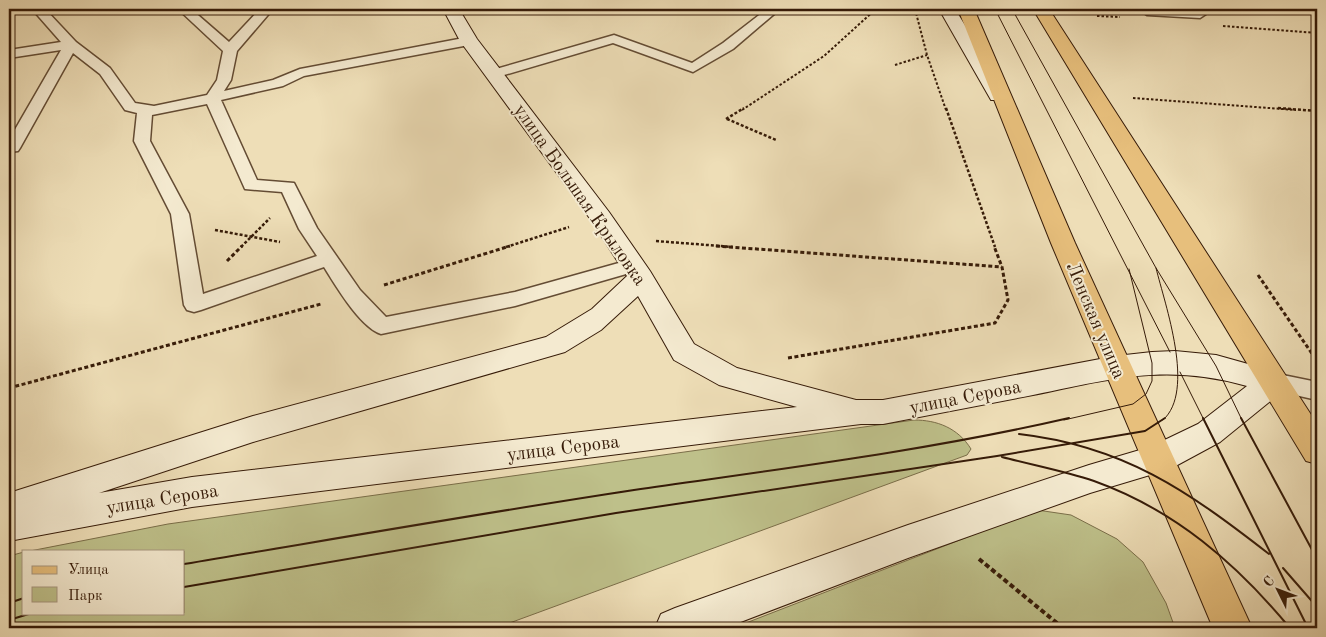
<svg xmlns="http://www.w3.org/2000/svg" width="1326" height="637" font-family="'Old Standard TT',serif">
  <style>
    .green { fill: #bec08a; stroke: #7a6e49 }
    .lines { fill: none; stroke-linecap: round; stroke-linejoin: round }
    .lane-casing { stroke: #644c34; stroke-width: 3 }
    .secondary-casing { stroke: #361b08; stroke-width: 2 }
    .primary-casing { stroke: #361b08; stroke-width: 2 }
    .path-far3 { stroke: #361b08; stroke-width: 2; stroke-dasharray: 2.5 2; stroke-linecap: butt }
    .path-far2 { stroke: #361b08; stroke-width: 2.5; stroke-dasharray: 3 2; stroke-linecap: butt }
    .path-far1 { stroke: #361b08; stroke-width: 3; stroke-dasharray: 4 2.5; stroke-linecap: butt }
    .path { stroke: #361b08; stroke-width: 4; stroke-dasharray: 5 3; stroke-linecap: butt }
    .lane { fill: #f4ead0; fill-rule: evenodd }
    .secondary { fill: #f4ead0; fill-rule: evenodd }
    .primary { fill: #e7bf7c; fill-rule: evenodd }
    .tram-far1 { stroke: #361b08; stroke-width: 1 }
    .tram { stroke: #361b08; stroke-width: 2 }
    .labels { text-anchor: middle; stroke-width: 4; stroke-linejoin: round; paint-order: stroke }
    .street-label { font-size: 19px; fill: #361b08; stroke: #f4ead0 }
  </style>
  <rect width="100%" height="100%" fill="#eedeb7"/>
  <filter id="stains"><feTurbulence type="fractalNoise" baseFrequency=".004" numOctaves="4"/><feColorMatrix values="0 0 0 0 .2 0 0 0 0 .09 0 0 0 0 .02 0 0 0 .5 -.17"/></filter>
  <radialGradient id="worn" r=".72"><stop offset=".6" stop-color="#630" stop-opacity="0"/><stop offset="1" stop-color="#630" stop-opacity=".3"/></radialGradient>
  <path class="green" d="M914,420C937,420 958,428 971,449L967,455L496,628H9V556L24,552V613H184V551H30L168,524Z
    M1037,510L1071,515L1117,539L1143,562L1166,603L1175,628H733Z"/>
  <g class="lines">
    <g class="lane-casing">
      <path id="lane" d="M32,9H45L76,42L110,68L135,103L154,106L207,95L217,80L223,51L178,9H191L229,42L260,9H273L237,51L231,80L224,91L273,80L300,69L469,37L474,38L476,41L474,44L469,45L304,76L283,86L221,100L257,180L294,183L317,228L360,290L386,317L515,292L633,259L640,260L643,265L640,270L515,306L381,334C360,327 336,286 324,267L201,310L194,312L187,310L184,305L171,214L134,141L137,113L125,110L100,74L73,53L20,148L18,151L9,152V140L61,50L9,58V50L61,42ZM207,104L245,189L282,192L299,229L317,256L203,294L189,214L150,141L152,115Z
        M767,9H780L733,49L693,72L613,43L494,78L487,74L489,71L614,35L692,63L723,43Z
        M1138,9L1200,10L1206,14L1200,18L1147,15Z
        M1273,373L1317,382V400L1265,388L1261,382L1265,376Z"/>
    </g>
    <g class="secondary-casing">
      <path id="secondary" d="M443,9H459L477,39L609,212L650,271L694,344L737,368L856,400H883L1116,356L1152,352L1175,351L1216,355L1284,374L1288,382L1284,390L1220,442L1170,469L1090,493L908,558L725,628H655L661,614L675,608L908,525L1089,465L1150,447L1198,424L1247,386C1167,363 1111,379 1033,395C983,405 933,414 883,424H861L192,507L9,541V493L253,416L546,337L592,309L627,276L591,220L460,41ZM638,296L674,360L719,385L797,407L192,477L99,493L253,442L565,352L601,330Z
        M939,9H955L1008,96L1005,100H991Z"/>
    </g>
    <g class="primary-casing">
      <path id="primary" d="M958,9H974L1075,243L1252,628H1213L1051,243Z
        M1033,9H1049L1317,424V464L1306,461Z"/>
    </g>
    <path class="path-far3" d="M915,9L927,55L946,110
      M1097,16L1120,17
      M1223,26L1317,33
      M895,65L927,55
      M1133,98L1296,110
      M742,110L824,56L876,9"/>
    <path class="path-far2" d="M946,108L995,247
      M1278,108L1317,111
      M726,119L744,108
      M727,119L776,140
      M215,230L280,242
      M656,241L733,247
      M241,247L270,218
      M506,247L569,227"/>
    <path class="path-far1" d="M716,246L1002,267
      M227,261L242,246
      M1258,275L1315,358
      M384,285L510,246
      M788,358L995,323L1008,300L1002,267L994,246
      M9,388L321,304"/>
    <path class="path" d="M979,559L1063,628"/>
    <use href="#lane" class="lane"/>
    <use href="#secondary" class="secondary"/>
    <use href="#primary" class="primary"/>
    <path class="tram-far1" d="M995,9L1170,352
      M1012,9L1156,268L1216,366L1242,420
      M1156,268C1165,305 1196,391 1163,420
      M1180,372L1204,420
      M1064,420L1133,404L1146,394L1152,381V363L1129,269"/>
    <path class="tram" d="M1203,418L1308,628
      M1241,418L1317,559
      M1019,434C1124,446 1188,491 1269,554
      M1002,457C1032,465 1064,471 1094,481C1175,510 1236,563 1290,628
      M184,564C334,539 483,513 634,490C779,469 926,451 1069,418
      M1283,568L1317,607
      M184,587L616,513L997,456L1145,431L1165,418
      M9,603L24,598
      M9,620L32,613"/>
  </g>
  <g class="labels">
    <g class="street-label">
      <text transform="translate(581 194) rotate(55)" y="7">улица Большая Крыловка</text>
      <text transform="translate(1097 320) rotate(67)" y="7">Ленская улица</text>
      <text transform="translate(965 396) rotate(-11)" y="7">улица Серова</text>
      <text transform="translate(563 447) rotate(-7)" y="7">улица Серова</text>
      <text transform="translate(162 498) rotate(-9)" y="7">улица Серова</text>
    </g>
  </g>
  <rect width="1326" height="637" fill="none" stroke="#eedeb7" stroke-width="30"/>
  <rect x="10" y="10" width="1306" height="617" fill="none" stroke="#361b08" stroke-width="2.5"/>
  <rect x="15" y="15" width="1296" height="607" fill="none" stroke="#361b08"/>
  <rect x="22" y="550" width="162" height="65" fill="#f4ead0" stroke="#a89780"/>
  <rect x="32" y="566" width="25" height="8" fill="#e7bf7c" stroke="#a89780"/>
  <text x="68" y="574" font-size="15" fill="#361b08">Улица</text>
  <rect x="32" y="587" width="25" height="15" fill="#bec08a" stroke="#a89780"/>
  <text x="68" y="600" font-size="15" fill="#361b08">Парк</text>
  <g transform="translate(1278 590) rotate(312)" stroke="#f4ead0" stroke-width="4" paint-order="stroke">
  <path d="M0-4L9 19L0 12L-9 19Z" fill="#361b08"/>
  <text y="-8" font-size="14" font-weight="bold" text-anchor="middle" fill="#361b08">С</text>
  </g>
  <rect width="100%" height="100%" filter="url(#stains)"/>
  <rect width="100%" height="100%" fill="url(#worn)"/>
</svg>
